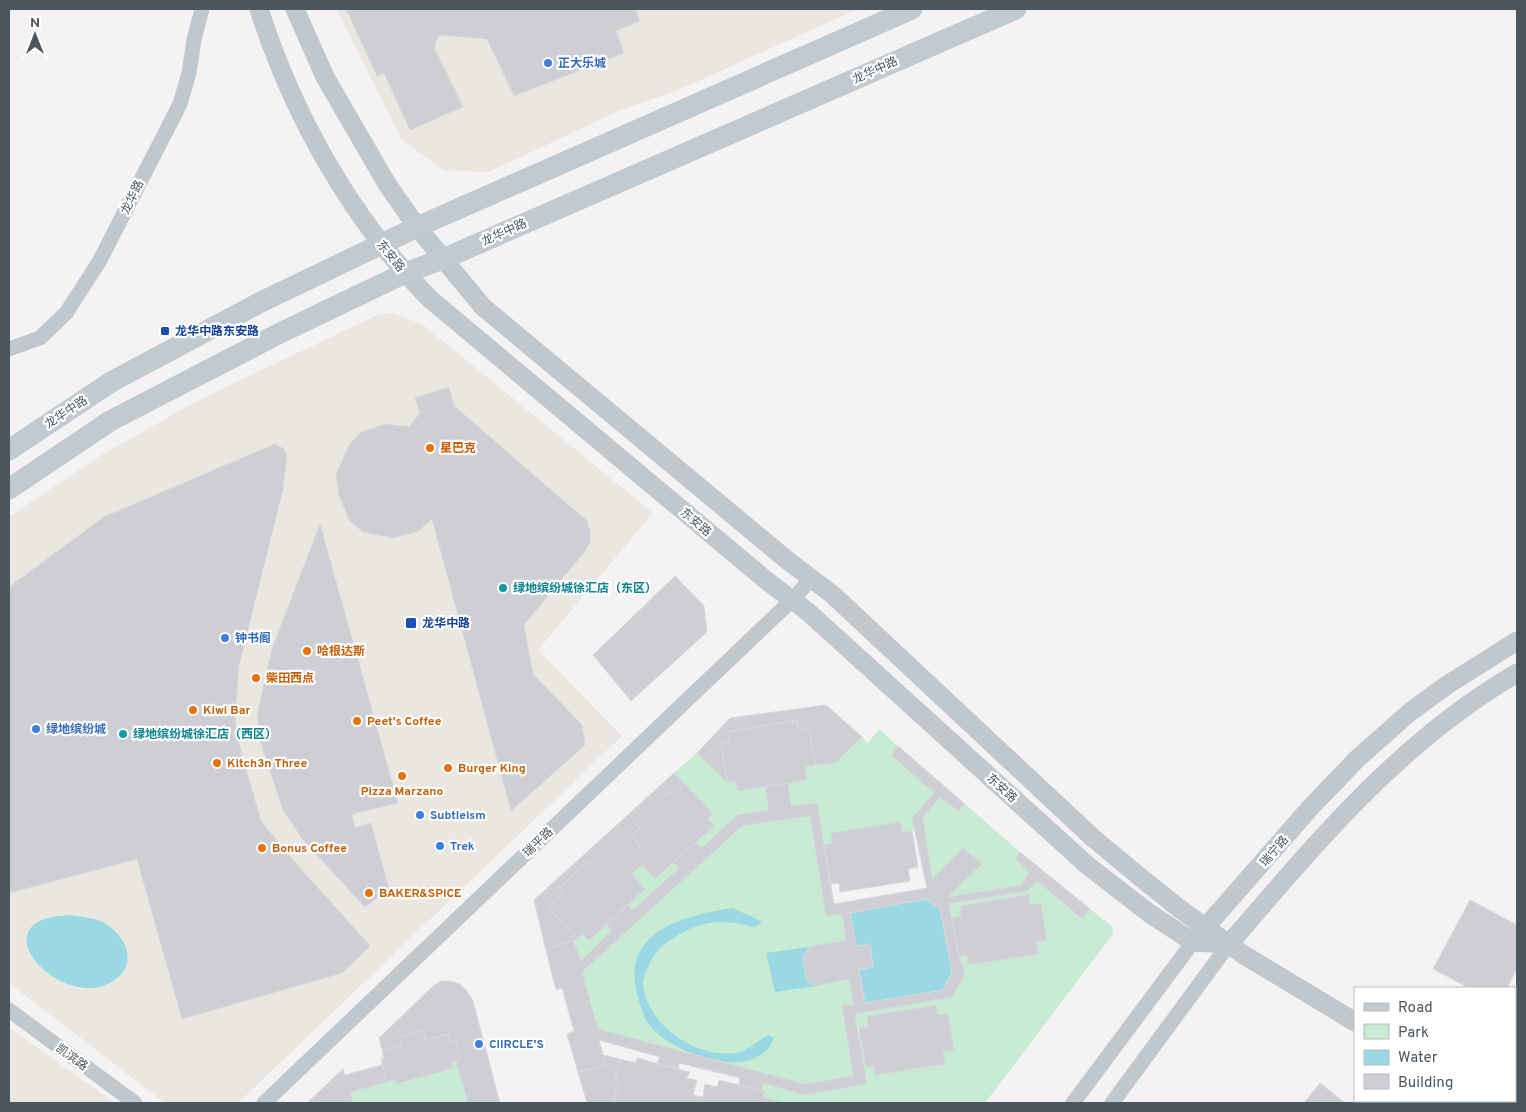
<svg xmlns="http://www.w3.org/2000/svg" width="1526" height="1112" font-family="Overpass,'Noto Sans SC',sans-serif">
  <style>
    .commercial { fill: #eae7e1 }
    .green { fill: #c7ebd3 }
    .water { fill: #9ad8e3 }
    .building { fill: #cdcfd4; stroke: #d7d9dd; fill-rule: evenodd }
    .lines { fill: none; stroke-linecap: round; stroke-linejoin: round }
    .minor { stroke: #c0c7cd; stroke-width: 15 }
    .tertiary { stroke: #c0c7cd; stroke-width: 19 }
    .secondary { stroke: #c1c9d1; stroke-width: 21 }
    .shop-dot { fill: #3f7fe0; stroke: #fff; stroke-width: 2 }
    .transit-dot { fill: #1a4fb4; stroke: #fff; stroke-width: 2 }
    .food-dot { fill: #e8710a; stroke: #fff; stroke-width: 2 }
    .culture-dot { fill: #0f9aa8; stroke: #fff; stroke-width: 2 }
    .labels { text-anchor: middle; stroke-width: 4.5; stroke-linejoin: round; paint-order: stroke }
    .shop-label { font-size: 12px; font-weight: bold; fill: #366cbe; stroke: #fff; text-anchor: start }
    .street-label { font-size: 12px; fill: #4c565e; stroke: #fff }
    .transit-label { font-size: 12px; font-weight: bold; fill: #164399; stroke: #fff; text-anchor: start }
    .food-label { font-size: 12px; font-weight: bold; fill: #c56008; stroke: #fff; text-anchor: start }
    .culture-label { font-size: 12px; font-weight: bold; fill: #0d838f; stroke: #fff; text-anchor: start }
  </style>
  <rect width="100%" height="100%" fill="#f4f2f3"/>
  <path class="commercial" d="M336,9H858L676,91L618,111L489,172L443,170L401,139Z
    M393,313L422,324L653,513L538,650L622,736L238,1103H165L9,983V517L105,453L201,399L377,315Z
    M9,1027L115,1103H9Z"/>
  <path class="green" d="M879,729L898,746L891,755L934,793L912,818L915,830L902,832L900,822L832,833L833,843L824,844L817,803L791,806L788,783L805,767L835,763L862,737L868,743Z
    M697,753L728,783L736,781L737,791L765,786L769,810L702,848L695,843L714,826L708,819L712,814L674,773Z
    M940,798L959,811L965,804L1020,852L1016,859L1029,873L1021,885L947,897L981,864L963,848L932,879L923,817Z
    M810,816L826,916L842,914L846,940L809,947L803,959L816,986L849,979L854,1005H842L853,1076L805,1084L598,1029L582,972L742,826Z
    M673,863L680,867L633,910L628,905L645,889L632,874L642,865L655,879Z
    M1037,881L1081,919L1090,909L1112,926L1113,934L985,1103H778L779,1101L763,1097V1083L804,1095L866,1084L858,1035L860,1032L866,1067L874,1066L875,1075L945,1064L943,1052L954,1050L948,1014L937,1015L935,1005L867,1016L868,1027L857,1028L855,1014L952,997L965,974L959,957L967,955L969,965L1038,954L1028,894L960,906L961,916L952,917L949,904L1027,891Z
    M607,925L611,931L581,961L573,940L582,934L589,941Z
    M456,1062L468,1103H353L350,1092L396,1079L398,1084L452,1068L451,1063Z"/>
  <path class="water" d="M926,899L940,909L952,972L943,990L865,1003L859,970L873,967L870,944L856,946L850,913Z
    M733,908L762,922L755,927C721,919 702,919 672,939C661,946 656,951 650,963C648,969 642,978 643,984C647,1025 695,1058 735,1053C745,1052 759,1040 768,1035L774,1038C772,1042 769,1048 766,1051C739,1076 681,1054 657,1033C644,1023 641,1008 637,993C621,931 686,915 733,908Z
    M71,915C82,917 99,918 108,925C133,944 137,974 103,986C61,1000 1,943 38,922C48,916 60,916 71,915Z
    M809,947L803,959L816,986L775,992L766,953Z"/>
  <path class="building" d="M346,9H635L640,21L616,31L624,53L514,96L487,39L439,35L434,48L463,107L410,130L384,73L377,76Z
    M449,387L454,406L586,520L590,530V542L585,551L524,625L533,674L582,725L585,745L511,811L432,519L418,531L394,538L363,532L350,521L339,496L336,475L349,445L360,433L385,424L409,427L420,413L415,398Z
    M275,444L284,449L287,457L283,489L239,665L235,720L240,748L261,821L293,860L370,946L342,973L182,1019L137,859L9,893V587L104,517Z
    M320,524L398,803L352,814L355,828L371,823L389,889L365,907L303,840L283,810L261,743L257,715L272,649Z
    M675,576L704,606L707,632L631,701L593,655Z
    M826,705L862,737L835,763L816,765L809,729L799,731L797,720L728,732L730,742L721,743L728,783L697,753L730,718Z
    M797,720L799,731L809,729L816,765L805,767L807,780L737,791L736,781L728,783L721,743L730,742L728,732Z
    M898,746L965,804L959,811L940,798L923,817L932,879L963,848L982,864L947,897L1021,885L1029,873L1016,859L1020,852L1090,909L1082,919L1037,881L1027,891L949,904L959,957L965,974L952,997L855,1014L867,1084L804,1095L763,1083L762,1091L739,1085L740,1078L679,1063L678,1069L657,1063L660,1057L599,1040L606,1065L578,1072L567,1034L574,1031L562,988L556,990L546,950L573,940L581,961L611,931L607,925L628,905L633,910L680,867L673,863L695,843L702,848L737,815L769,810L765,786L788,783L791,806L817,803L834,904L927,888L912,818L934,793L891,755ZM810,816L826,916L842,914L846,940L809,947L803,959L807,980L816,986L849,979L854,1005H842L853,1076L805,1084L598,1029L582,972L742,826ZM926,899L940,909L952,972L943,990L865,1003L859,970L873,967L870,944L856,946L850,913Z
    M674,773L685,784L673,795L670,792L636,823L640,828L631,836L640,846L612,871L601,860L594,866L589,861L560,887L564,892L548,907L578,939L546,950L534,900Z
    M685,784L713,814L708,819L714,826L655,879L642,865L632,874L645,889L589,941L582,934L578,939L548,907L564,892L560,887L589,861L594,866L601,860L612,871L640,846L631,836L640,828L636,823L670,792L673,795Z
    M901,822L902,832L912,831L918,867L908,869L910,881L840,892L839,883L831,884L824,844L833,843L831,833Z
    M1029,894L1030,905L1041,903L1047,940L1036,942L1038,954L968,965L967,955L959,957L952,917L961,916L960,906Z
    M1470,900L1517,925V968L1507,988H1469L1433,969Z
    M441,981H450L460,984L467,991L473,1001L500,1103H468L456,1062L461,1060L455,1041L450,1043L448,1034L426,1040L423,1030L399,1037L401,1045L382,1050L379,1038L433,986Z
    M936,1005L937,1015L948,1014L954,1050L943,1052L945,1064L875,1075L874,1066L866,1067L859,1028L868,1027L867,1016Z
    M423,1030L426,1040L448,1034L450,1043L455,1041L461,1060L451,1063L453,1068L397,1084L396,1079L387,1082L381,1059L384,1058L382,1050L401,1045L399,1037Z
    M604,1055L620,1059L615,1079L619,1080L613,1103H587L578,1072L606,1065Z
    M637,1058L690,1072L686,1078L697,1080L693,1095L703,1097L705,1084L717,1087L719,1080L762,1091H765L763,1097L779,1101L778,1103H613L619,1080L615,1079L620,1059L636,1063Z
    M382,1065L387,1082L350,1092L353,1103H307L343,1069L345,1075Z
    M1320,1083L1345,1103H1304Z"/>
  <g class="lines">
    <path class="minor" d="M9,349L40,338L66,313L99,262L180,104L189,73L194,40L202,9
      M9,1010L135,1103
      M264,1103L792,600L811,579
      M1073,1103L1193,942
      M1112,1103L1229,944"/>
    <path class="tertiary" d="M259,9C293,115 351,219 430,299L767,581L807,611L1087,865L1149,913L1193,942L1229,944
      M295,9L325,77L387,184L417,227L483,307L787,560L833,595L1093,838L1140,877L1180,909L1244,955L1355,1022
      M1197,937L1310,808L1358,758L1410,712L1447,685L1517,641
      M1229,944C1317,842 1399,742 1517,673
      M1493,1101L1497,1103"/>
    <path class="secondary" d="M9,450L111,382L261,302L417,227L912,9
      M9,489L110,421L278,334L405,273L443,259L1016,9"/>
  </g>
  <g class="shop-dot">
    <circle cx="548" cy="63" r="5"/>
    <circle cx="225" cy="638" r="5"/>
    <circle cx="36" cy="729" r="5"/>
    <circle cx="420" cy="815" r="5"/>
    <circle cx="440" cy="846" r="5"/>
    <circle cx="479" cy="1044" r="5"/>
  </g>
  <g class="transit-dot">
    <rect x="160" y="326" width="10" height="10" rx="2.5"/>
    <rect x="405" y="617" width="12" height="12" rx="2.5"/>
  </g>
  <g class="food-dot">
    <circle cx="430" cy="448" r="5"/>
    <circle cx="307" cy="651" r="5"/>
    <circle cx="256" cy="678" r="5"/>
    <circle cx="193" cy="710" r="5"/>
    <circle cx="357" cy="721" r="5"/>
    <circle cx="217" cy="763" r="5"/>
    <circle cx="448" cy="768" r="5"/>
    <circle cx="402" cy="776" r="5"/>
    <circle cx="262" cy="848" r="5"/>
    <circle cx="369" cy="893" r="5"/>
  </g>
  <g class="culture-dot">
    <circle cx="503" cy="588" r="5"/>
    <circle cx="123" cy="734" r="5"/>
  </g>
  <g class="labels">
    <g class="shop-label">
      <text x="558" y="67">正大乐城</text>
      <text x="235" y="642">钟书阁</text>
      <text x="46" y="733">绿地缤纷城</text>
      <text x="430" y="819">Subtleism</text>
      <text x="450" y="850">Trek</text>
      <text x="489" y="1048">CIIRCLE'S</text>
    </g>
    <g class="street-label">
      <text transform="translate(875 70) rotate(-24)" y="4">龙华中路</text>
      <text transform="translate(132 197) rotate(-64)" y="4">龙华路</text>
      <text transform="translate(504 232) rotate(-24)" y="4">龙华中路</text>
      <text transform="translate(391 256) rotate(51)" y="4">东安路</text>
      <text transform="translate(66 412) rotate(-33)" y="4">龙华中路</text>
      <text transform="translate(696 522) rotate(40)" y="4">东安路</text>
      <text transform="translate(1002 788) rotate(42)" y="4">东安路</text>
      <text transform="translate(538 842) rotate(-44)" y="4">瑞平路</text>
      <text transform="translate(1274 851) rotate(-49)" y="4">瑞宁路</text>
      <text transform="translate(72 1057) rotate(36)" y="4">凯滨路</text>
    </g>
    <g class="transit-label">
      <text x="175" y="335">龙华中路东安路</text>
      <text x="422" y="627">龙华中路</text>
    </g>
    <g class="food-label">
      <text x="440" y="452">星巴克</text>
      <text x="317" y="655">哈根达斯</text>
      <text x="266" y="682">柴田西点</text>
      <text x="203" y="714">Kiwi Bar</text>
      <text x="367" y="725">Peet's Coffee</text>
      <text x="227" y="767">Kitch3n Three</text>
      <text x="458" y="772">Burger King</text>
      <text x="402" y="795" text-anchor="middle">Pizza Marzano</text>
      <text x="272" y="852">Bonus Coffee</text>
      <text x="379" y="897">BAKER&amp;SPICE</text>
    </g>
    <g class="culture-label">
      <text x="513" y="592">绿地缤纷城徐汇店（东区）</text>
      <text x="133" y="738">绿地缤纷城徐汇店（西区）</text>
    </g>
  </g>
  <rect width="1526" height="1112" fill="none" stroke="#4c565e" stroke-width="20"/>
  <rect x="1354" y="987" width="162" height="115" fill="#ffffff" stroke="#b7bbbf"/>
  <rect x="1364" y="1003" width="25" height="8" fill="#c1c9d1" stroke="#b7bbbf"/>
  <text x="1398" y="1012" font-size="15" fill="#4c565e">Road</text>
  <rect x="1364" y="1024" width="25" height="15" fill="#c7ebd3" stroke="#b7bbbf"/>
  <text x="1398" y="1037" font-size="15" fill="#4c565e">Park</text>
  <rect x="1364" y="1050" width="25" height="15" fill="#9ad8e3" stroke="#b7bbbf"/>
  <text x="1398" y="1062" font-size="15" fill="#4c565e">Water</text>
  <rect x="1364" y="1074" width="25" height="15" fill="#cdcfd4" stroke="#b7bbbf"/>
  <text x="1398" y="1087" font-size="15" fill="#4c565e">Building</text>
  <g transform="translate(35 35)" stroke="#ffffff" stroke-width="4" paint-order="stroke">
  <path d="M0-4L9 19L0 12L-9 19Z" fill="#4c565e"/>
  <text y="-8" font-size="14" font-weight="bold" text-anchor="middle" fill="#4c565e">N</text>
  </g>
</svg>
